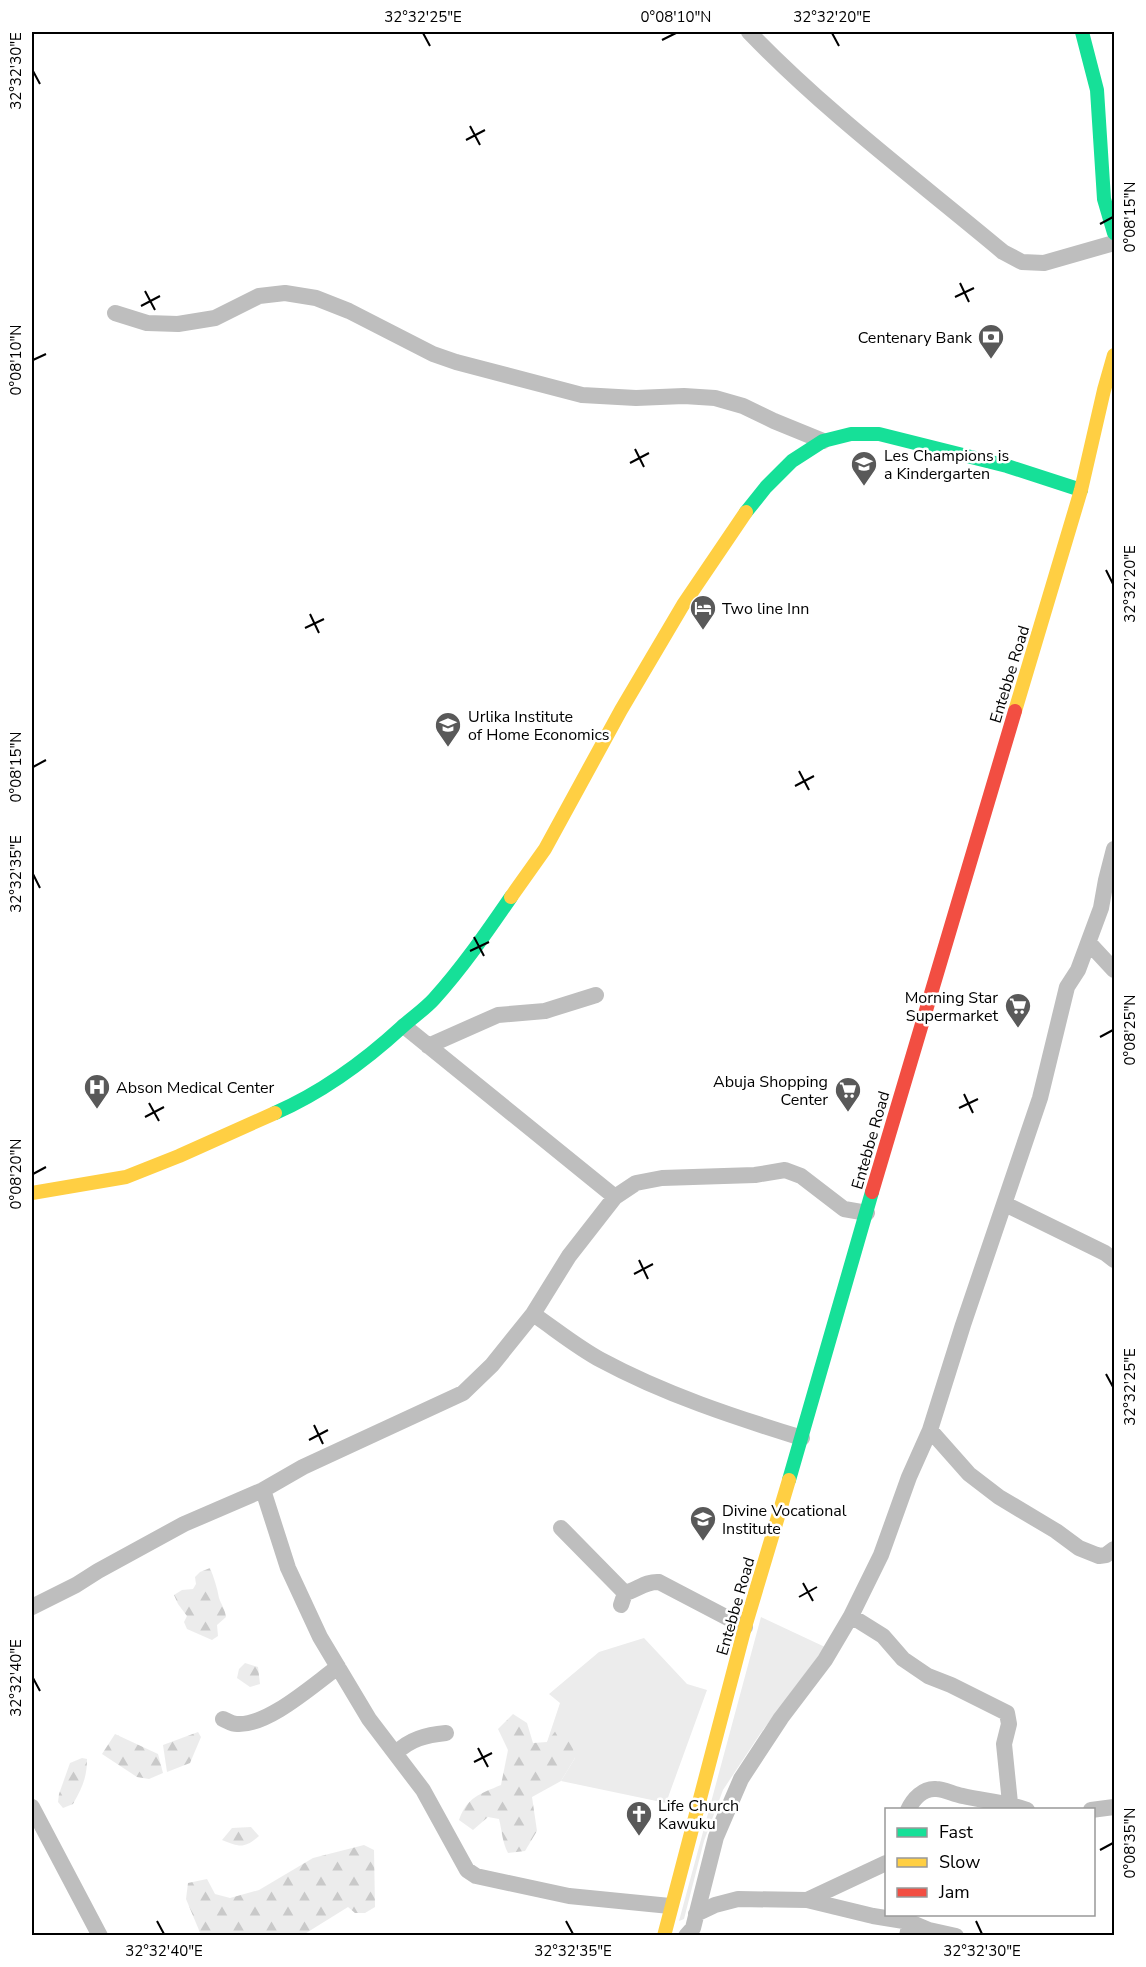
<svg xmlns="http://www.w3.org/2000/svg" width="1146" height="1967" font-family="'Nunito Sans',sans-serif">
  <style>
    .green { fill: #ececec }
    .forest { fill: url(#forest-firs) }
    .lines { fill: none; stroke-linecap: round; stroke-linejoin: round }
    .street { stroke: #bebebe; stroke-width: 16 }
    .fast { stroke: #16e098; stroke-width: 14 }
    .slow { stroke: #ffcf43; stroke-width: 14 }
    .jam { stroke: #f24e42; stroke-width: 14 }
    .ticks { fill: none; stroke: #000; stroke-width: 2 }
    .labels { text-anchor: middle; stroke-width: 5; stroke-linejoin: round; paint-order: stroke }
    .poi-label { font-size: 16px; fill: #000; stroke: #fff; text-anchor: start }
    .street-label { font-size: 16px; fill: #000; stroke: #fff }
    .neatline { fill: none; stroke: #000; stroke-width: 2 }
    .ticks-label { font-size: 15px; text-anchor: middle; fill: #000 }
  </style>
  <defs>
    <pattern id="forest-firs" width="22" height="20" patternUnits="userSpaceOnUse" patternTransform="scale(1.5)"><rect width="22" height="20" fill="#ececec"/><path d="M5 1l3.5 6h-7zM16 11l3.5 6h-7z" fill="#c9c9c9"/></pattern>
  </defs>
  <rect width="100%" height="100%" fill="#fff"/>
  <path class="green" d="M761,1617L825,1647L760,1734L723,1790L704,1841L684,1919L679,1921Z
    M644,1638L687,1684L707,1690L666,1803L561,1781L575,1758L547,1742L560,1703L549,1694L599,1652Z"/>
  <path class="forest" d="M210,1568C214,1578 217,1587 219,1598C221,1604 225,1609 226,1617L217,1625L218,1636L212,1640L187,1629L184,1622L187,1616L178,1604L174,1595L182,1590L193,1589L196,1584L195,1577L200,1572Z
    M245,1663L258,1667L260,1684L250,1687L237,1678L239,1669Z
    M513,1714L527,1723L533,1743L547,1742L557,1729L570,1735L575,1758L561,1781L532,1797L537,1831L525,1851L508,1853C502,1842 502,1830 499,1819L488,1817L473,1830L459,1820C467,1797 480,1794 501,1785L508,1750L498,1729Z
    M198,1732L201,1737L190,1763L167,1772L163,1745Z
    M115,1734L158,1754L163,1773L149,1779L137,1777L102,1754Z
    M82,1758L87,1759C87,1778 82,1788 73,1804L63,1808L58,1802L59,1794L70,1763Z
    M251,1827L259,1836C244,1849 240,1847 222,1840L232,1828Z
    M364,1845L374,1850L375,1907L365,1913H355L348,1907L303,1935H201L186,1899L188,1883L207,1879L215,1894L230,1898L259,1890L313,1858Z"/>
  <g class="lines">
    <path class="street" d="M749,32C826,112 917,180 1003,252L1022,262L1044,263L1114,243
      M115,313L147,323L178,324L215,318L259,296L285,293L316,298L349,311L433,354L456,362L582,395L636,398L684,396L715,398L743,406L774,421L823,441
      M1089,943L1114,970
      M404,1026L615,1197
      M428,1046L498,1015L545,1011L596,995
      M1005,1204L1105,1253L1114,1260
      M533,1314C555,1329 577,1347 601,1360C664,1394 734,1417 802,1438
      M930,1430L969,1474L999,1497L1056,1531L1079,1548L1099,1556L1106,1555L1114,1549
      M263,1490L288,1568L320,1637L369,1719L423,1790L467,1870L476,1876L569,1896L670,1906
      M561,1528L625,1593
      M621,1605L625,1593C637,1590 646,1581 659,1582L745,1627
      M32,1607L76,1585L98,1571L184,1524L263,1490L303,1467L463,1393L492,1365L533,1314L569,1256L615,1197L636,1183L662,1178L755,1175L785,1170L801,1176L844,1209L867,1213
      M851,1616L883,1636L903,1659L928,1676L951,1685L1007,1713L1009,1724L1004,1744L1010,1803
      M223,1719C228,1721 232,1724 237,1724C268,1726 313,1685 338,1667
      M396,1753C410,1739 426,1735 446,1733
      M32,1807L100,1936
      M908,1810C913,1799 923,1788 936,1789C945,1789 954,1795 963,1796C985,1801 1006,1802 1027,1810
      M1091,1810L1114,1807
      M807,1900L873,1916L910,1922L907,1936
      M696,1914L715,1905L738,1899L807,1900L886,1863
      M910,1922L929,1930L956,1936
      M686,1936L693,1928L716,1837L741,1779L781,1718L825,1660L851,1616L881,1555L909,1477L930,1430L963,1325L1040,1098L1067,987L1078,970L1101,908L1106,880L1114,849"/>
    <path class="fast" d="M1082,32L1097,90L1104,199L1114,233
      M746,512L766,487L792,461L823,441L851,434H879L1007,466L1081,490
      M275,1113C323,1092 365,1061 403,1026C413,1017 425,1009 434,999C462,968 487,932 511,897
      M789,1480L872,1192"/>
    <path class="slow" d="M1015,711L1081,490L1104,390L1114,355
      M511,897L545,849L621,710L683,605L746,512
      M32,1193L126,1177L179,1156L275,1113
      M664,1936L745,1627L789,1480"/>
    <path class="jam" d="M872,1192L1015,711"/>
  </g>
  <path class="ticks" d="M423,33L430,46M832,33L839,46M662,40L676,33M33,71L40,84M470,126L480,145M466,140L485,130M1100,224L1113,217M960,283L969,302M145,291L155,310M955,297L974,288M141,306L160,296M33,360L46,354M635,449L644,467M630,463L649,453M1106,570L1113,584M310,614L319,633M305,628L324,619M33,767L46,760M799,771L809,790M795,786L814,776M33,874L40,888M474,937L484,956M470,951L489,942M1100,1037L1113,1030M964,1094L973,1113M149,1103L159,1121M959,1108L978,1099M145,1117L164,1107M33,1174L46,1167M639,1260L648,1279M634,1274L653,1264M1106,1374L1113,1387M314,1425L323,1444M309,1440L328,1430M803,1583L813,1601M799,1597L817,1587M33,1678L40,1691M478,1748L488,1767M474,1762L492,1753M1100,1850L1113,1843M157,1921L164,1934M566,1921L573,1934M976,1921L982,1934"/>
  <defs>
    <g id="bank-pin" transform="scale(1.35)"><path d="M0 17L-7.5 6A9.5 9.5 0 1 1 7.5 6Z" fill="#595959" stroke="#fff"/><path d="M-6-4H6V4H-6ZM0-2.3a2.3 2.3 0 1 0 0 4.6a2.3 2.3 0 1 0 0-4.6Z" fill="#fff"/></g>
    <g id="school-pin" transform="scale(1.35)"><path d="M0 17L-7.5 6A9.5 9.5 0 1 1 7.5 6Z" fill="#595959" stroke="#fff"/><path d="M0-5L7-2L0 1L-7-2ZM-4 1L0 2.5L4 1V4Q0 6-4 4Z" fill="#fff"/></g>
    <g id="hotel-pin" transform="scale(1.35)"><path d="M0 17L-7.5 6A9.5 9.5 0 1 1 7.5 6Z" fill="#595959" stroke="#fff"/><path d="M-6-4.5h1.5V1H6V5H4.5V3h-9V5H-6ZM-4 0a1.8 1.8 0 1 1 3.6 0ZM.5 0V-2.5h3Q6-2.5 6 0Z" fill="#fff"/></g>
    <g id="supermarket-pin" transform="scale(1.35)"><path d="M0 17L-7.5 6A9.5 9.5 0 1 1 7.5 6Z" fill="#595959" stroke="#fff"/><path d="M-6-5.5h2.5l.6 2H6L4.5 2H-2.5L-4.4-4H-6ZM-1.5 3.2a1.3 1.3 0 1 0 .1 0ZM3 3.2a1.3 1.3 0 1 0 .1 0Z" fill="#fff"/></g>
    <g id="hospital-pin" transform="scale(1.35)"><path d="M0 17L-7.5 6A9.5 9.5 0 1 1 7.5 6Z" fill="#595959" stroke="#fff"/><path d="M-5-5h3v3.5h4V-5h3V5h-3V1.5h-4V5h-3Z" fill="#fff"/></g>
    <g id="church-pin" transform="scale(1.35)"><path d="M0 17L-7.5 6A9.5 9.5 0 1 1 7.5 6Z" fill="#595959" stroke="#fff"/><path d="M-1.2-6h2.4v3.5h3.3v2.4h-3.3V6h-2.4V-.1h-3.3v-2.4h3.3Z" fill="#fff"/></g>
  </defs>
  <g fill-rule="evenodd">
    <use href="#bank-pin" x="991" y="337"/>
    <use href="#school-pin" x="864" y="464"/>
    <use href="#hotel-pin" x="703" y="608"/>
    <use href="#school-pin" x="448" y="725"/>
    <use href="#supermarket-pin" x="1018" y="1006"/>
    <use href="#hospital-pin" x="97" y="1087"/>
    <use href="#supermarket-pin" x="848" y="1090"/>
    <use href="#school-pin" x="703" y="1519"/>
    <use href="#church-pin" x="639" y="1814"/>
  </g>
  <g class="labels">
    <g class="poi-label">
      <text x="972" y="343" text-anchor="end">Centenary Bank</text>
      <text x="884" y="461">Les Champions is<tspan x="884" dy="18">a Kindergarten</tspan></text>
      <text x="722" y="614">Two line Inn</text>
      <text x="468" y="722">Urlika Institute<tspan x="468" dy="18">of Home Economics</tspan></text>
      <text x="998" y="1003" text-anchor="end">Morning Star<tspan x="998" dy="18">Supermarket</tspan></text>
      <text x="828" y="1087" text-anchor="end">Abuja Shopping<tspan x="828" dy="18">Center</tspan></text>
      <text x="116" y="1093">Abson Medical Center</text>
      <text x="722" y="1516">Divine Vocational<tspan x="722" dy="18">Institute</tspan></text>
      <text x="658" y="1811">Life Church<tspan x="658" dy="18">Kawuku</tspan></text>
    </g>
    <g class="street-label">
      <text transform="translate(1009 674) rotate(-73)" y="6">Entebbe Road</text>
      <text transform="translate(870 1140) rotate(-74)" y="6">Entebbe Road</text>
      <text transform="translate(735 1606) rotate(-74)" y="6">Entebbe Road</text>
    </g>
  </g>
  <rect width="1146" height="1967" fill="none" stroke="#ffffff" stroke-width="66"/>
  <rect x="885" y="1808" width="210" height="108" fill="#ffffff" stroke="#999999" stroke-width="1.5"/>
  <rect x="897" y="1828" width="30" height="9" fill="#16e098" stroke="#999999" stroke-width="1.5"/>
  <text x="939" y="1838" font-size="18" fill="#000000">Fast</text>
  <rect x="897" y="1858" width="30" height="9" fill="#ffcf43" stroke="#999999" stroke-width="1.5"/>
  <text x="939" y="1868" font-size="18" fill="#000000">Slow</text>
  <rect x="897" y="1888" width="30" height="9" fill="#f24e42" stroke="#999999" stroke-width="1.5"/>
  <text x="939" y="1898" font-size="18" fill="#000000">Jam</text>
  <rect x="33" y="33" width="1080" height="1901" class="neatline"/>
  <g class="ticks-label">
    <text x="423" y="22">32°32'25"E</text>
    <text x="676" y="22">0°08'10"N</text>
    <text x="832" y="22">32°32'20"E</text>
    <text transform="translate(16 71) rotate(-90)" y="5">32°32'30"E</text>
    <text transform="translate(1130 217) rotate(-90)" y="5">0°08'15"N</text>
    <text transform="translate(16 360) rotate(-90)" y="5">0°08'10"N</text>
    <text transform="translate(1130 584) rotate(-90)" y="5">32°32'20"E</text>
    <text transform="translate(16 767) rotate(-90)" y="5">0°08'15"N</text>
    <text transform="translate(16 874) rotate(-90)" y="5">32°32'35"E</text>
    <text transform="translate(1130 1030) rotate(-90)" y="5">0°08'25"N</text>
    <text transform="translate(16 1174) rotate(-90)" y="5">0°08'20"N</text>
    <text transform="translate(1130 1387) rotate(-90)" y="5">32°32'25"E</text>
    <text transform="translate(16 1678) rotate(-90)" y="5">32°32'40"E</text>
    <text transform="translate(1130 1843) rotate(-90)" y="5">0°08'35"N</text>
    <text x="164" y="1956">32°32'40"E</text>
    <text x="573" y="1956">32°32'35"E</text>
    <text x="982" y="1956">32°32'30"E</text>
  </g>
</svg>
